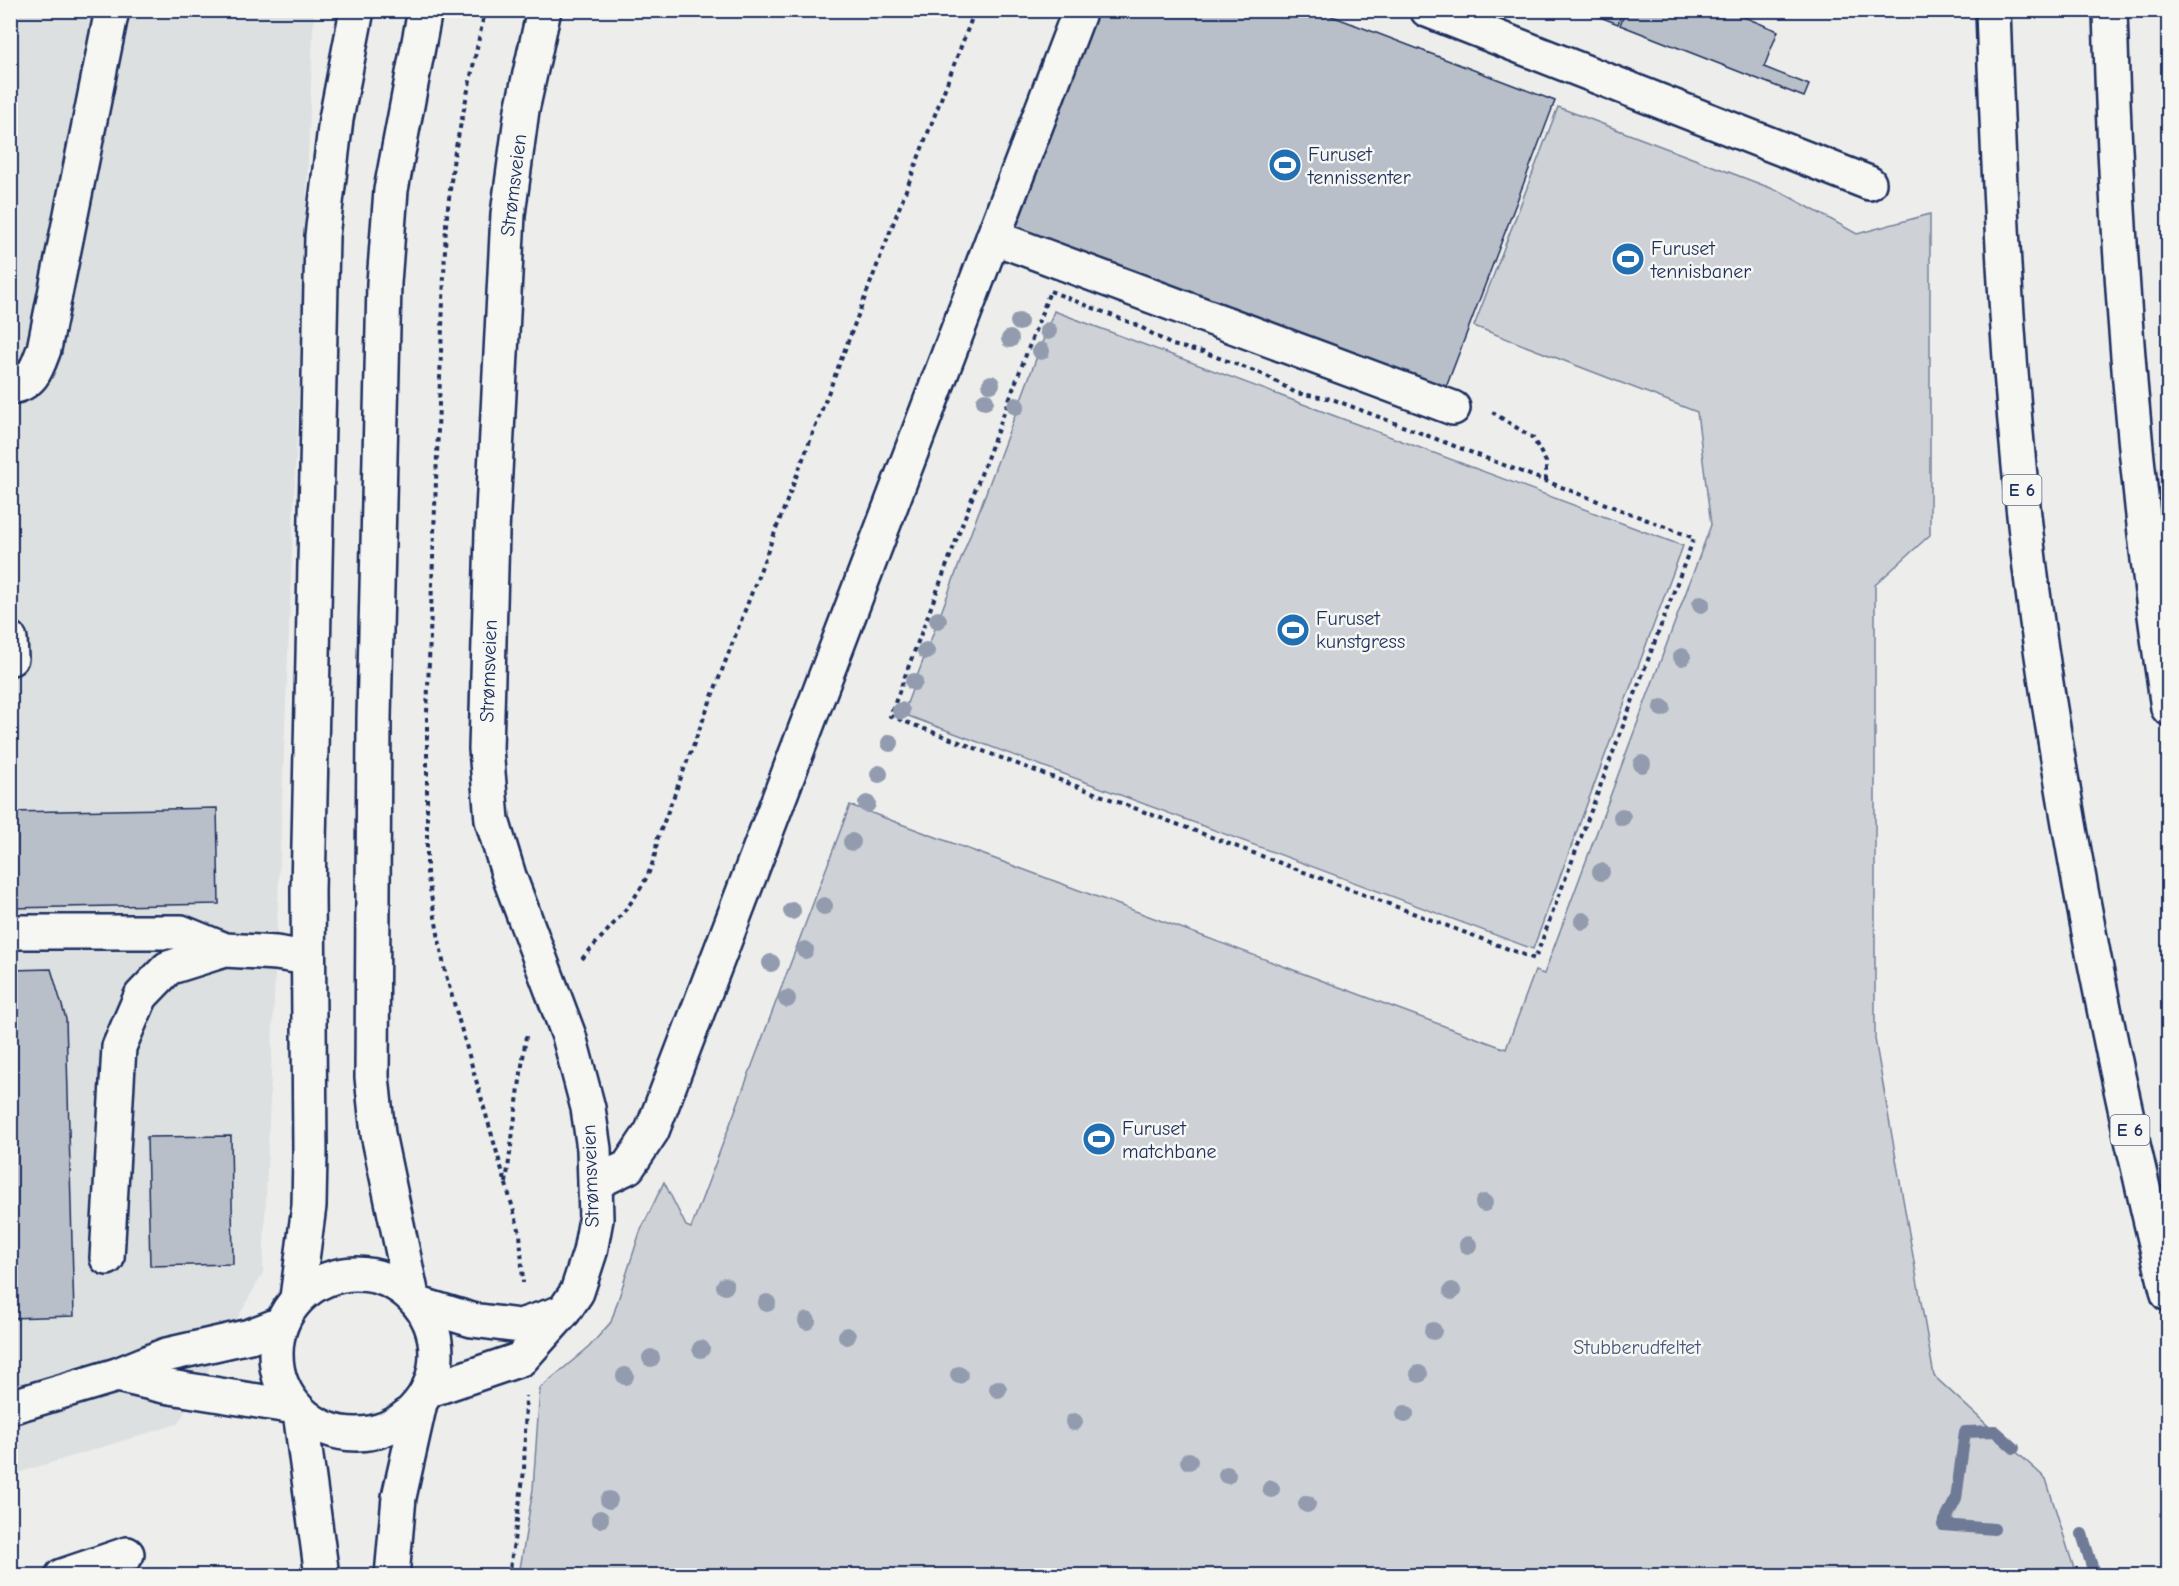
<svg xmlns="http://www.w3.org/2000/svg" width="2179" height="1586" font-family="'Comic Neue',sans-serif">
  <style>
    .built { fill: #dde0e1 }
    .green { fill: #ced2d7; stroke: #74809a; stroke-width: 1.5 }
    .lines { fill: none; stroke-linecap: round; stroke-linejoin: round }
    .stream { stroke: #6e7a96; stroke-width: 12 }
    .building { fill: #b9bfc8; stroke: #1b2f5e; stroke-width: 1.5 }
    .minor-casing { stroke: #1b2f5e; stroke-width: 38 }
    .major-casing { stroke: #1b2f5e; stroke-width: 38 }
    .highway-casing { stroke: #1b2f5e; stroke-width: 38 }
    .path { stroke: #1b2f5e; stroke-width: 4; stroke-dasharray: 4.5 4.5; stroke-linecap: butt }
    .minor { stroke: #f6f6f2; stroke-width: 33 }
    .major { stroke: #f6f6f2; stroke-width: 33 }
    .highway { stroke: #f6f6f2; stroke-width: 33 }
    .tree { fill: #929cae }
    .labels { text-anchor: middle; stroke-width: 5; stroke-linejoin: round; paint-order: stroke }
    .shield { fill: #f6f6f2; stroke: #5d6b8a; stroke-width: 1.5 }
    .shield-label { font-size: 18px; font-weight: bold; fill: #1b2f5e }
    .poi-label { font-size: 20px; fill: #1b2f5e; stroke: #f6f6f2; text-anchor: start }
    .street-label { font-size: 20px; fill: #1b2f5e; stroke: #f6f6f2 }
    .park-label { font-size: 20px; fill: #48587c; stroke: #f6f6f2 }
  </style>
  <rect width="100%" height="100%" fill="#edeeec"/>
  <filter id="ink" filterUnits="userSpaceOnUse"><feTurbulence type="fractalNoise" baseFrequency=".0167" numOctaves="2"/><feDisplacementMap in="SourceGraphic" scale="12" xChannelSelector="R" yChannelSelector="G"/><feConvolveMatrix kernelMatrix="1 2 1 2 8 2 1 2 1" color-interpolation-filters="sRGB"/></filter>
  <g filter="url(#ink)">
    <path class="built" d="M11,11H314L263,1273L178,1424L11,1475Z"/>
    <path class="green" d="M1558,107L1781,192L1857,234L1930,214V535L1875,585V1039L1934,1376L2046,1479L2076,1575H519L533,1489L540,1388L589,1347L611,1322L640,1232L664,1182L686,1226L691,1228L850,805L1506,1049L1535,971L1544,974L1711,525L1697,412L1474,326Z
      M1054,311L1683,546L1533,949L903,714Z"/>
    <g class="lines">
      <path class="stream" d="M1994,1529L1943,1525L1956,1499L1965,1432L1995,1431L2014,1448
        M2082,1534L2095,1576"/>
    </g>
    <path class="building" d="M1099,10H1316L1555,101L1445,390L1016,228Z
      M1582,10H1623L1618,24Z
      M1626,10H1727L1778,31L1764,67L1809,85L1804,97L1620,25Z
      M217,808L219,904L10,908V812Z
      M51,969L66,1019L74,1316L10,1318V970Z
      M231,1136L233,1264L150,1266L147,1137Z"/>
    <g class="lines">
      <g class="minor-casing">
        <path id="minor" d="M1427,10L1869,183
          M993,237L1453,408
          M10,387C33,384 37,368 44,349L112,10
          M10,639L11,658
          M18,932H181L225,950
          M595,1183L628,1167L652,1131L1080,10
          M107,1258L119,1047L141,996L168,968L225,950L276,953L308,958
          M419,1304L472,1320L520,1326L563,1312
          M117,1375L164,1386L295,1407
          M427,1391L521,1359L564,1311L577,1292L590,1252L596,1219L594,1149L588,1108L569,1036L509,876L492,820L486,749L492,532L508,214L522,110L544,10
          M10,1407L117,1375L166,1355L250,1336L281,1324
          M62,1576L127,1554"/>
      </g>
      <g class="major-casing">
        <path id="major" d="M276 1354a80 80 0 1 1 160 0a80 80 0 1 1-160 0Z
          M412,1296L378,1134L372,1077L374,718L384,283L391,190L425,10
          M297,1298L309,1206L310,1153L308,891L322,236L336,119L357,10
          M300,1412L322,1576
          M392,1576L399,1497L420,1403"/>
      </g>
      <g class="highway-casing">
        <path id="highway" d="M1993,10C2000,215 2009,419 2037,622C2069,847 2114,1073 2168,1294
          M2110,10C2116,244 2133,477 2168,708"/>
      </g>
      <path class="path" d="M485,10L454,156L446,224L427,713V873L445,972L520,1233L523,1283
        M1050,291L1139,326L1172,345L1203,352L1265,375L1296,393L1332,399L1694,538L1535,959L890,716Z
        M1492,412L1533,438L1546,462V481
        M582,959C611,925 654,888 657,840L975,10
        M506,1183L526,1036
        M509,1576L524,1471L526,1396"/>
      <use href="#minor" class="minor"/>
      <use href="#major" class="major"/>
      <use href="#highway" class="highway"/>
    </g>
    <g class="tree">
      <circle cx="1019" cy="322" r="9"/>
      <circle cx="1048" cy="331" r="9"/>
      <circle cx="1010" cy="339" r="9"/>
      <circle cx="1041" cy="351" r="9"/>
      <circle cx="991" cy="384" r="9"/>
      <circle cx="985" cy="401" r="9"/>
      <circle cx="1016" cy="406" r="9"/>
      <circle cx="1701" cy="604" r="9"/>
      <circle cx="938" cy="620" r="9"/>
      <circle cx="926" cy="651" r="9"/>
      <circle cx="1682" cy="657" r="9"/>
      <circle cx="914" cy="682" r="9"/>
      <circle cx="1662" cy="708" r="9"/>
      <circle cx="901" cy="711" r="9"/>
      <circle cx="890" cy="743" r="9"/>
      <circle cx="1642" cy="764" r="9"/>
      <circle cx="879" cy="774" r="9"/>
      <circle cx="867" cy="804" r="9"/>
      <circle cx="1622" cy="817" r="9"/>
      <circle cx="852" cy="842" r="9"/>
      <circle cx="1601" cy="872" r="9"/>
      <circle cx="824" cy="906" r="9"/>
      <circle cx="792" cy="911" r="9"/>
      <circle cx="1583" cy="921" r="9"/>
      <circle cx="805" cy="950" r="9"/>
      <circle cx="771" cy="963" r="9"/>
      <circle cx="787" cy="999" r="9"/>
      <circle cx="1484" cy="1203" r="9"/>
      <circle cx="1468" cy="1245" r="9"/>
      <circle cx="725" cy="1286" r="9"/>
      <circle cx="1452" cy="1291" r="9"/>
      <circle cx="767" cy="1303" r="9"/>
      <circle cx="807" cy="1321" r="9"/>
      <circle cx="1433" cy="1331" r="9"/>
      <circle cx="847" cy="1336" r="9"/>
      <circle cx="701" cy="1349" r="9"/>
      <circle cx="651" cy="1358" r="9"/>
      <circle cx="1419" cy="1374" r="9"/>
      <circle cx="959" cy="1375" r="9"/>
      <circle cx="625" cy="1376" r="9"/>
      <circle cx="998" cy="1389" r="9"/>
      <circle cx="1405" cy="1414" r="9"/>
      <circle cx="1074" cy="1422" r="9"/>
      <circle cx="1189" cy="1461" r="9"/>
      <circle cx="1227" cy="1475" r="9"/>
      <circle cx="1271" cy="1489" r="9"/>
      <circle cx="609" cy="1500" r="9"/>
      <circle cx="1307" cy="1504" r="9"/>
      <circle cx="600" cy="1519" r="9"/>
    </g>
  </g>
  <defs>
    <g id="stadium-disc" transform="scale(1.725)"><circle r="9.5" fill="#1f6fb2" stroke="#f6f6f2"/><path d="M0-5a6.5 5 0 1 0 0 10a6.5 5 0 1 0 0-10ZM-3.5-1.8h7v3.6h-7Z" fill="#fff"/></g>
  </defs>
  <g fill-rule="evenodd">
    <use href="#stadium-disc" x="1285" y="165"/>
    <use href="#stadium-disc" x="1628" y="259"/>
    <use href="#stadium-disc" x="1293" y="630"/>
    <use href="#stadium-disc" x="1099" y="1139"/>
  </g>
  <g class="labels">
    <g class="shield">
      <rect x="2002.5" y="475" width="39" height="30" rx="4.5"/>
      <rect x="2110.5" y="1115" width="39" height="30" rx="4.5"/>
    </g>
    <g class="shield-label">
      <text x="2022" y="496">E 6</text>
      <text x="2130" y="1136">E 6</text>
    </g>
    <g class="poi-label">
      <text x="1308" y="161">Furuset<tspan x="1308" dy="23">tennissenter</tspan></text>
      <text x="1651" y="255">Furuset<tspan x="1651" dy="23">tennisbaner</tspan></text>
      <text x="1316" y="625">Furuset<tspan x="1316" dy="23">kunstgress</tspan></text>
      <text x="1122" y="1135">Furuset<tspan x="1122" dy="23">matchbane</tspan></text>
    </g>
    <g class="street-label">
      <text transform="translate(513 185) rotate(-83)" y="7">Strømsveien</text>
      <text transform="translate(488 671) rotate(-88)" y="7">Strømsveien</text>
      <text transform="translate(590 1176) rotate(-92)" y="7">Strømsveien</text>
    </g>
    <g class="park-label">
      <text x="1637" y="1354">Stubberudfeltet</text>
    </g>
  </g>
  <rect width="2179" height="1586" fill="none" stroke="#f6f6f2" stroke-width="36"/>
  <rect x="18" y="18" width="2143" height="1550" fill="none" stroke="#1b2f5e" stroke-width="2" filter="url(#ink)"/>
</svg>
